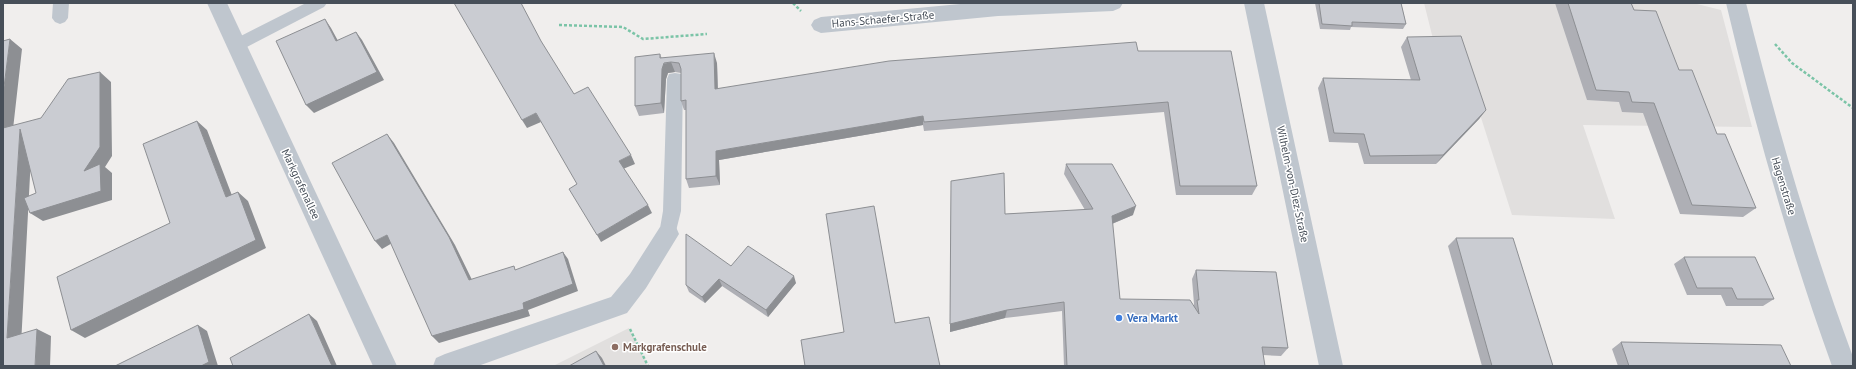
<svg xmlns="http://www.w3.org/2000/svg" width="1856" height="369" font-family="'PT Sans',sans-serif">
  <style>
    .education { fill: #e1dfde }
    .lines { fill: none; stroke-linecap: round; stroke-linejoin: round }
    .path { stroke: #7bc4a7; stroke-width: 2.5; stroke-dasharray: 3 2; stroke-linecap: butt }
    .service { fill: #bfc6ce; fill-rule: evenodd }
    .minor { fill: #bfc6ce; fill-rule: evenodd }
    .tertiary { fill: #bfc6ce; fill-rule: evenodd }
    .wall { fill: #aeafb5 }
    .shaded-wall { fill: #8d8f93 }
    .building { fill: #caccd2; stroke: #8d8f93 }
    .shop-dot { fill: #3f7fe0; stroke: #fff; stroke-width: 1.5 }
    .education-dot { fill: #8d6e63; stroke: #fff; stroke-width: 1.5 }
    .labels { text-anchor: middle; stroke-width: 3; stroke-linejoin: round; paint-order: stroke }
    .street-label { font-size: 11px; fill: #474f59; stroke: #fff }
    .shop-label { font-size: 11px; font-weight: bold; fill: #366cbe; stroke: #fff; text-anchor: start }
    .education-label { font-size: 11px; font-weight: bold; fill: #785e54; stroke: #fff; text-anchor: start }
  </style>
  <rect width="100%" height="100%" fill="#f0eeed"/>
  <path class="education" d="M1424,3H1693L1721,10L1752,127L1583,125L1615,219L1512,215L1456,39H1433Z
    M629,328L648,366H553Z"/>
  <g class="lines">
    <path class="path" d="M793,3L801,11
      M559,25L623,27L643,39L707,34
      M1775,44L1792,63L1853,108
      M630,329L648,366"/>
    <path class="service" d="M53,3H69L68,18L65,22L60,24L55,22L52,18Z
      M306,3H327L324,7L243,49L237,51L231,49L229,45L231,41Z
      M675,73L681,74L683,79L681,211L674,239L668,242L662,239L659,234L663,211L667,79L669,74Z"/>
    <path class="minor" d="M971,3H1123L1120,8L1113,11L998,16L821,33L814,30L811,25L814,20L821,17Z
      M1244,3H1264L1343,366H1319Z
      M1726,3H1746C1776,123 1810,241 1853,357V366H1832C1789,247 1755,126 1726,3Z
      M668,224L676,227L679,234L646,288L627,313L478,366H433L436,358L445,354L611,297L630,274L660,227Z"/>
    <path class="tertiary" d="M207,3H227L397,366H373Z"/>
  </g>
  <path class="wall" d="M1315,3H1401L1406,24L1403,29L1351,27L1350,30L1320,29Z
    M1555,3H1631L1634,10L1679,70L1717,134L1756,208L1743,217L1680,214L1643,113L1622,112L1619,102L1587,100Z
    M1407,37L1486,110L1479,119L1436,164H1364L1358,143L1329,142L1318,88L1323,78L1411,80L1401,47Z
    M1138,51L1257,186L1252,195H1176L1164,112L924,131L923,125L719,160L720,185L689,188L686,179V110H684L681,101V73L675,72L668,73L666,79L664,113L639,116L635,106L662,58L717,63L718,89Z
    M1066,164L1133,215L1112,224L1120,299L1194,305V304L1192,279L1196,270L1288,348L1281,356L1263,355L1265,366H1064L1062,311L1005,318L950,332L951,191L1005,214L1085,210L1064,174Z
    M1456,238L1553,366H1482L1448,246Z
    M1684,257L1774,299L1763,306H1726L1721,295H1687L1674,264Z
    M731,266L796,283L768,317L722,286L705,303L689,292L686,285Z
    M1621,342L1791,366H1618L1612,349Z"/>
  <path class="shaded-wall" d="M325,19L331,28L343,50L336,41Z
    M356,32L362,40L384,80L314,113L306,105Z
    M10,39L22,49L12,138L3,132V95Z
    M714,53L717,63L718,99L715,89Z
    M660,54L664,64L671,62L675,72L668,73L666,79L664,113L661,103L662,69Z
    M100,72L111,82L112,156L105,167L112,173V200L43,221L30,213Z
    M1486,110L1479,119L1436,164L1443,155Z
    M536,113L541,122L527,128L522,120Z
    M923,116V125L719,160L720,185L716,176V151Z
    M197,121L207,130L236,206L226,197Z
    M20,129L32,138L21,345L7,338Z
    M387,134L394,143L455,245L476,288L469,280Z
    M631,155L635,164L623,169L619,161Z
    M238,192L248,201L266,248L85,338L71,330Z
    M648,205L652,213L601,242L597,235Z
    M1136,206L1133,215L1109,225L1112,216Z
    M387,235L394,242L382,249L375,241Z
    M563,252L568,259L578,291L528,310L530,316L439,343L432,336Z
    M794,276L796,283L768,317L766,310Z
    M719,279L722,286L705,303L702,297Z
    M1007,310L1005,318L950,332V324Z
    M309,314L317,321L337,366H332Z
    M198,325L207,331L218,366H201Z
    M37,329L51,336L50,366H35Z
    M596,351L602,358L606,366H604Z"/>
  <path class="building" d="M454,3H521L541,41L574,94L588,87L631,155L619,161L648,205L597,235L569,189L577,184L536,113L522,120Z
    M1319,3H1401L1406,24L1352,22V26L1322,24Z
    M1568,3H1631L1634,10L1656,11L1679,70H1692L1717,134H1725L1756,208L1692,205L1654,103L1632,102L1629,92L1596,90Z
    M325,19L336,41L356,32L377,72L306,105L276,41Z
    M1461,36L1486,110L1443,155L1370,156L1364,134L1334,133L1323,78L1420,80L1407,37Z
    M10,39L3,95V41Z
    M1136,42L1138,51H1231L1257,186H1180L1168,102L924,122L923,116L716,151V176L686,179V100L681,101V69L679,63L671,62L664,63L662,69L661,103L635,106V57L660,54V58L714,53L715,89L889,61Z
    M100,72V147L84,171L100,164L101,191L30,213L24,198L36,193L20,129L7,338L37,329L35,366H3V128L41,118L68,79Z
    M197,121L226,197L238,192L256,240L71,330L57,277L170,223L143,144Z
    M387,134L449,237L469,280L514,266L515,270L563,252L573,284L523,303L524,309L432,336L387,235L375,241L332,163Z
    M1066,164H1112L1136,206L1112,216L1120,299L1190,300L1199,314L1197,300H1199L1196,270L1276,272L1288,348L1262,347L1265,366H1067L1064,302L1007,310L950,324L951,181L1004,173L1005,214L1093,209Z
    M874,206L895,323L929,317L940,366H805L801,340L844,332L826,214Z
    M686,234L731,266L748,246L794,276L766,310L719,279L702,297L686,285Z
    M1456,238H1513L1553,366H1492Z
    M1684,257H1755L1774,299H1737L1732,288H1697Z
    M309,314L332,366H233L230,358Z
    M198,325L209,362L201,366H115Z
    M1621,342L1781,345L1791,366H1629Z
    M596,351L604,366H569Z"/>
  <circle class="shop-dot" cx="1119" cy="318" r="4"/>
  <circle class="education-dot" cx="615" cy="347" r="4"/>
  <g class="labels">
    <g class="street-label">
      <text transform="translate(883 19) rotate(-5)" y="4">Hans-Schaefer-Straße</text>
      <text transform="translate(301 184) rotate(65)" y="4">Markgrafenallee</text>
      <text transform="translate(1293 184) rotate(78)" y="4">Wilhelm-von-Diez-Straße</text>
      <text transform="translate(1784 186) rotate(73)" y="4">Hagenstraße</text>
    </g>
    <g class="shop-label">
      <text x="1127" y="322">Vera Markt</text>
    </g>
    <g class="education-label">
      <text x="623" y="351">Markgrafenschule</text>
    </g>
  </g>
  <rect width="1856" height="369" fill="none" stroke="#474f59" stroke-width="8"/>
</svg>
